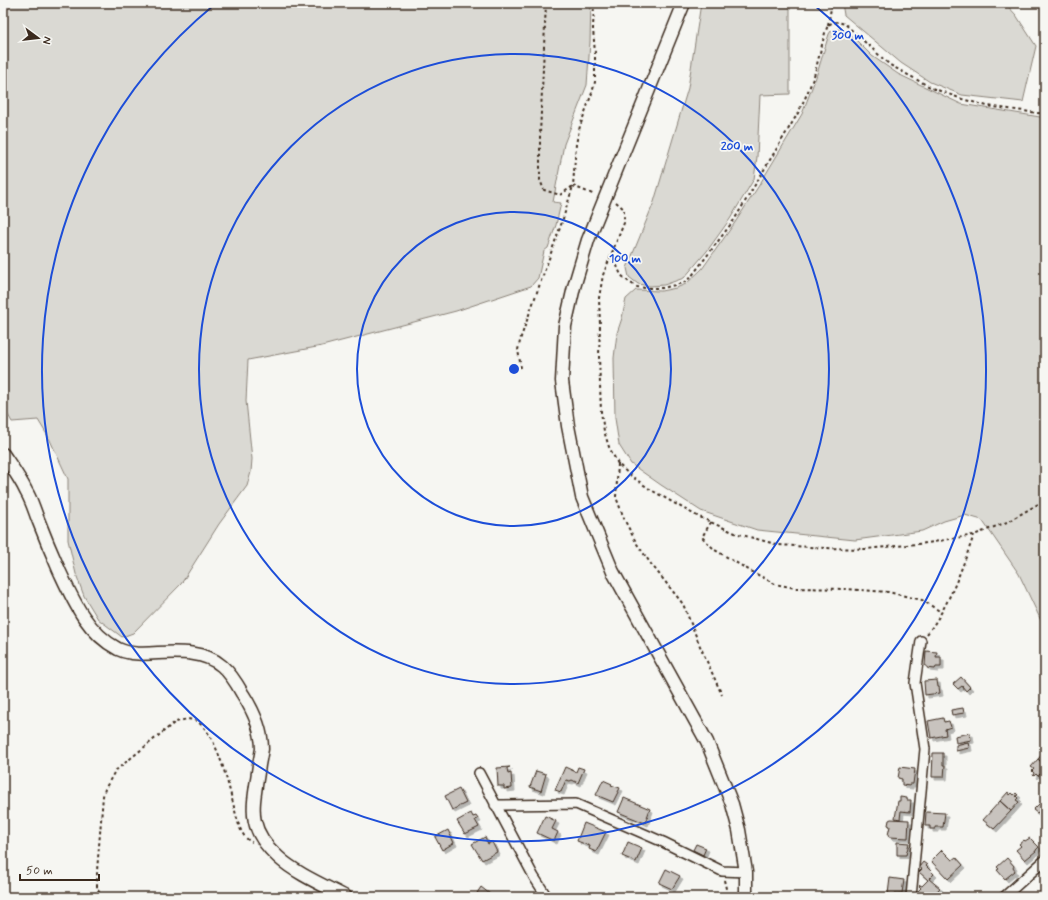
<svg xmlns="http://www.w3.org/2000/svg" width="1048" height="900" font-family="Mynerve,sans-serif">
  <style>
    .green { fill: #dad9d3; stroke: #8a8278 }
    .building { fill: #c8c3be; stroke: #3b2a1e; filter: url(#shadow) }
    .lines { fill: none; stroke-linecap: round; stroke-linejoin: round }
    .street-casing { stroke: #3b2a1e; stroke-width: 12 }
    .secondary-casing { stroke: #3b2a1e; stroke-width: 15 }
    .path { stroke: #3b2a1e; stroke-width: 2; stroke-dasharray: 3 3; stroke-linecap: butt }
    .street { stroke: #f6f6f2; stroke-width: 9 }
    .secondary { stroke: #f6f6f2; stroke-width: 12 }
    .ring { fill: none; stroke: #1d4ed8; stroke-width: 2 }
    .centre { fill: #1d4ed8; stroke: #f6f6f2; stroke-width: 2 }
    .ring-label { font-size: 12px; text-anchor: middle; font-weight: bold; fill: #1d4ed8; stroke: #f6f6f2; stroke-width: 3.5; stroke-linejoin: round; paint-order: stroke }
  </style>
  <defs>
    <filter id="shadow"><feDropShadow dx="3" dy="3" stdDeviation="0" flood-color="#0004"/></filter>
  </defs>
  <rect width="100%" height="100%" fill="#f6f6f2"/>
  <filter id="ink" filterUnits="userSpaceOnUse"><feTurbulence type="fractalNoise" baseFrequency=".025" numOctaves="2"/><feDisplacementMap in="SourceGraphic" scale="8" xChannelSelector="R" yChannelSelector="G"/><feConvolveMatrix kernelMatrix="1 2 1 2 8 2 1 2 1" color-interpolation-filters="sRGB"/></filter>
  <g filter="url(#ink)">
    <path class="green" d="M3,3H591L590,42L587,85L564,144L553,202L561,203L556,225L548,248L544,251L538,278L531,286L456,311L322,346L248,360L246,401L252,459L251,472L247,486L219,524L181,584L133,633L122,637L98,619L84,596L76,574L68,540V479L49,438L38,420L12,422L3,406Z
      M701,3H790V94L760,95L757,157L754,179L730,219L707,251L684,278L664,285L650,286L638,284L629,277L627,268L654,202L688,88Z
      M842,3H1005L1016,15L1036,46L1023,102L962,95L930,82L901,63L844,15Z
      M837,29L848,32L872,56L898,74L961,104L1040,117L1045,121V629L1019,574L982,520L965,515L944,521L922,531L855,540L757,530L701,511L661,485L631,464L619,445L615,418L614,358L617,333L622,318L626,299L636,290L661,291L676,288L686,284L702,269L734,224L758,187L802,114L816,77L829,34L831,31Z"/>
    <path class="building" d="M926,651L937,652L936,657H941V667H936L935,669L927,668V666H925Z
      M961,677L970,687L966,691L962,686L958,689L953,684Z
      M937,680L938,687H939L940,693L925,695L924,681Z
      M963,708L964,713L952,715L951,710Z
      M943,718L944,722L949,721L951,727L945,729L946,735L931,738L928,721Z
      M970,733L971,740L956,743L955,736Z
      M968,742L969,748L956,751V745Z
      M1045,751V765L1038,759Z
      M933,753H943V765H945L944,777H932Z
      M1038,759L1045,765V774L1042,777L1040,774L1038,776L1036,774L1034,776L1033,775L1034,773L1032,771L1034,769L1031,767Z
      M510,767L507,768L508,774L511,773L512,788L504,789V786H498L497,768Z
      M565,767L576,772L578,767L584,769L578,783L572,780L570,781L566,780L561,792L555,790Z
      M900,767L915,769L913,784H910V786L902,785V779L898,778Z
      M536,771L546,774L541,791L530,787Z
      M603,780L612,784L611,785L620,788L613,802L596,795Z
      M459,789L466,803L452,810L445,796Z
      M1008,792L1010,795L1012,793L1014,795L1016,793L1018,795L1016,796L1018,798L1016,800L1019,802L1011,811L1000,801Z
      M900,797L907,798V800H911L910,812L901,811L900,819L895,818L898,801H900Z
      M624,798L650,809L645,823L618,812Z
      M1000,801L1011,811L994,829L983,820Z
      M1040,803L1044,807L1037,813L1033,810Z
      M926,812L945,813L943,827H935V829H930V826H925Z
      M471,813L473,817L476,816L478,819L475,820L479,827L465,834L457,821Z
      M545,816L556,821L552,829L558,832L554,841L537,833Z
      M891,819L909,820L908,838L889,837L888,835L890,826L888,825L889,820Z
      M584,823L606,832L596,852L589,849L590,846L577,841Z
      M448,830L454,843L442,850L435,837Z
      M485,837L488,844L492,842L497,852L482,860L472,844Z
      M1030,838L1039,847L1036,850V851L1025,860L1016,850L1021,846L1019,844L1024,840L1025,841Z
      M628,842L642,848L636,862L622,856Z
      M897,842L909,843L906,855H897Z
      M696,844L706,848L703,855L693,850Z
      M942,850L952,860L956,857L963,865L948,879L931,861Z
      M1007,858L1014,866L1013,868L1015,871L1005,879L997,870L999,869L997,867Z
      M923,862L927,865L926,866L934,874L929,879L940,888L931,897H920L916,893L921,888L919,886L920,885L922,886L928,880L919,872L922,869L919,867Z
      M666,869L680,876L672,889L659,883Z
      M890,878L904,880L902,893H895V895L888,894Z
      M481,887L490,894L488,897H483L477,893Z"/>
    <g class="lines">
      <g class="street-casing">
        <path id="street" d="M479,773L534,877L547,897
          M495,805L576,804L663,842L722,871L746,872
          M911,897L925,749L915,683L921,641
          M1004,897L1045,860"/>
      </g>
      <g class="secondary-casing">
        <path id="secondary" d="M684,3L588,240L574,287L565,326L562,381L568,426L582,497L613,572L707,742L732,804L739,830L746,872V897
          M3,454C11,466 20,478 26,491C31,499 34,509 37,517C44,535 51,552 59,570C73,600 87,633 118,649C131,655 145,654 158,653C179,652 205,651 222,666C230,673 237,684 242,693C253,710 262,729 262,749C261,754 260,760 259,765C254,805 244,826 278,857C295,873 325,886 346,897"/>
      </g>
      <path class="path" d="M594,3L593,29L595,53V82L592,93L580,126L576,144L573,186L595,195
        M828,25L832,3
        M616,202L624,209V223L603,275L599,298L600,325L599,356L601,412L604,431L609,447L618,464L631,476L651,490L695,515L735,533L779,545L825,548L866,549L927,543L974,535L1007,522L1045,500
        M612,254L621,275L629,282L637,287L646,288H663L683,283L691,277L734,220L798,113L807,94L814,76L825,33L828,25L832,23L838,22L845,24L890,65L932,88L962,99L987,106L1045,114
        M521,368L518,350L521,337L562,222L573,186L560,195L544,190L540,180V134L546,3
        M618,464L616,497L625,521L637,544L651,564L683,604L700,646L722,695
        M711,522L702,537L715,550L747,569L775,584L795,588L846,589L888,592L922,600L941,612
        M927,634C949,606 962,568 974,535
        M724,880L728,897
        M103,897L101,896L97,888V871L103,796L105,789L115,771L174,723C181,720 191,717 198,722C218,736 229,788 235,811C238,822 241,838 252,842"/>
      <use href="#street" class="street"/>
      <use href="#secondary" class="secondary"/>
    </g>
  </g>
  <g class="ring">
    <circle cx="514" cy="369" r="157"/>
    <circle cx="514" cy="369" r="315"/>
    <path d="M814 5A472 472 0 1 1 214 5"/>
  </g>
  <circle cx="514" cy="369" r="6" class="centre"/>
  <g class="ring-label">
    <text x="848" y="39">300 m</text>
    <text x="737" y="150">200 m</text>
    <text x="625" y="262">100 m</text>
  </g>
  <rect width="1048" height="900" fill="none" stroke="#f6f6f2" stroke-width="16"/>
  <rect x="8" y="8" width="1032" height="884" fill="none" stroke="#3b2a1e" stroke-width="1.5" filter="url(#ink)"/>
  <g transform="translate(38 38) rotate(105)" stroke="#f6f6f2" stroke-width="3" paint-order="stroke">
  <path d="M0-3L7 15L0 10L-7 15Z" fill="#3b2a1e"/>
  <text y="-6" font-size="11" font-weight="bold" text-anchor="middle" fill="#3b2a1e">N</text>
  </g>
  <path d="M20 874v6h79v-6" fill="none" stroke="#3b2a1e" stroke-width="2"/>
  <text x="26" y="874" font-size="12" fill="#3b2a1e" stroke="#f6f6f2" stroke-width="3" paint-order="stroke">50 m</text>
</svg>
